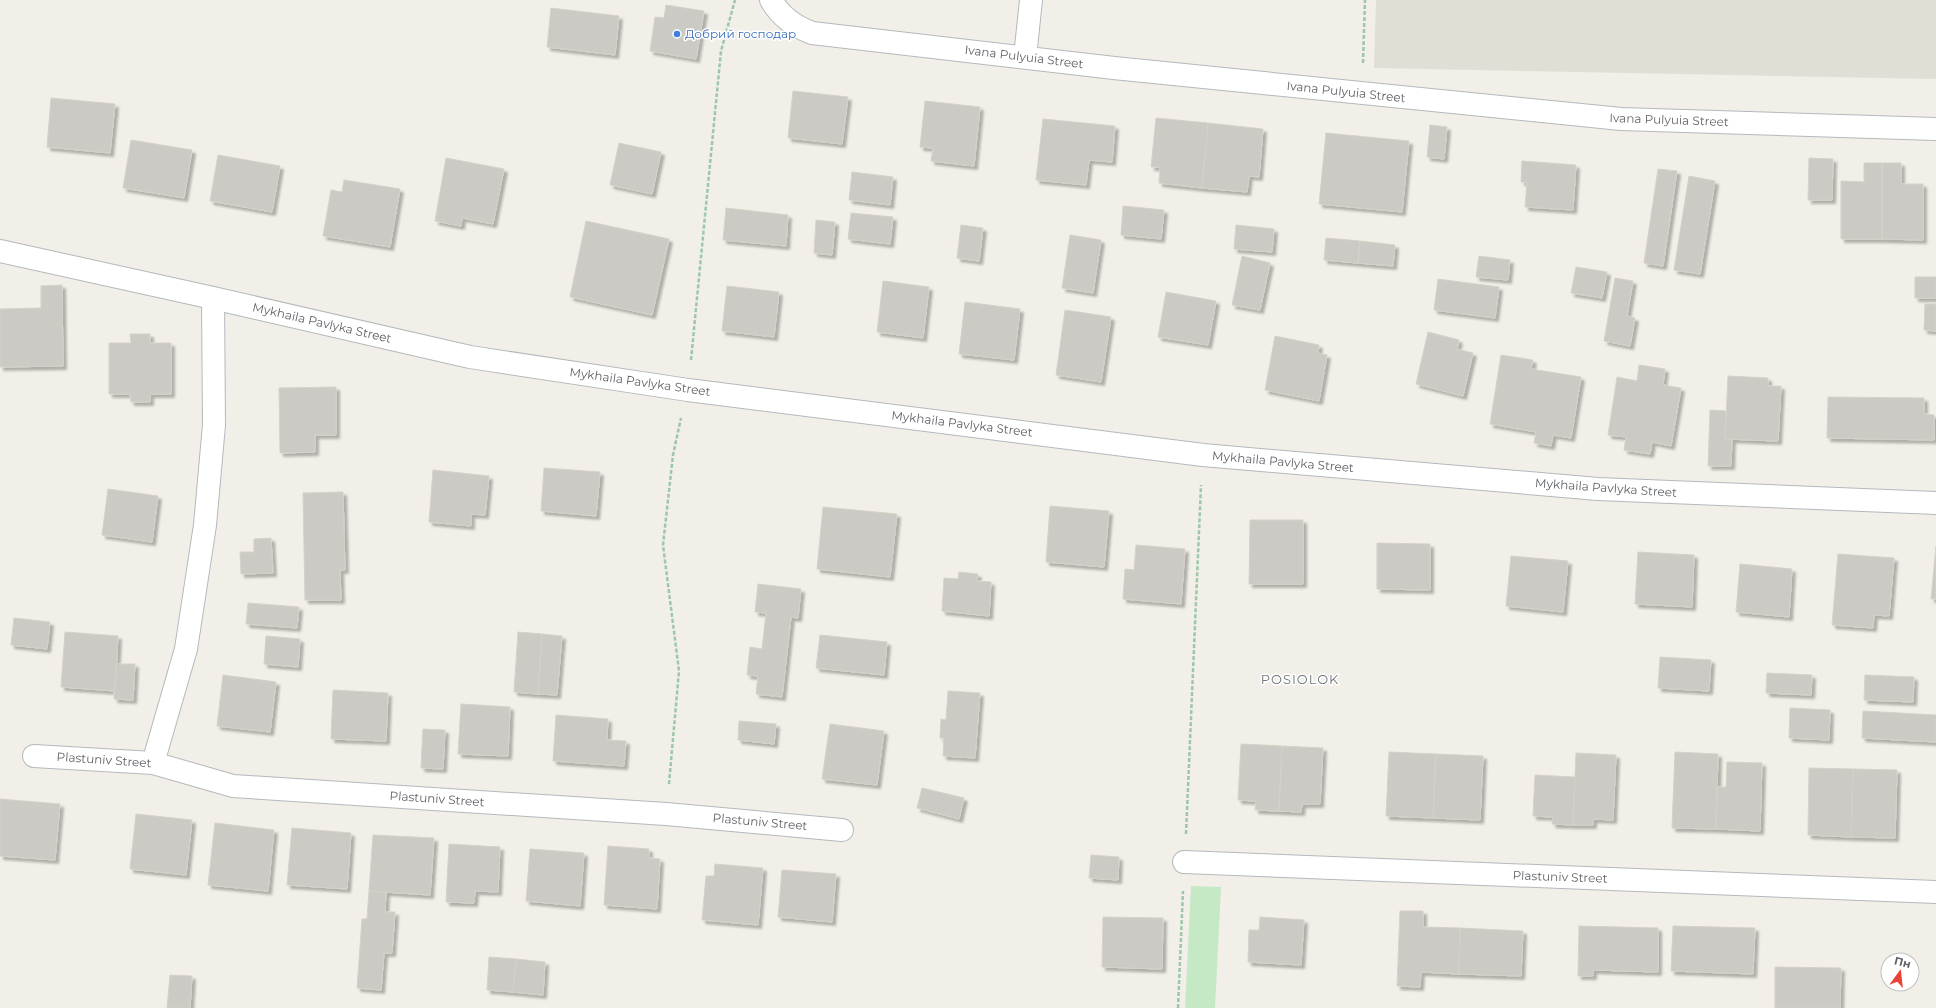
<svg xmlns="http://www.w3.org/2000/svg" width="1936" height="1008" font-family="Montserrat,sans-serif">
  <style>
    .education { fill: #e1ded6 }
    .green { fill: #c5e8c5 }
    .building { fill: #cccac5; stroke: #d6d1c6; filter: url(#shadow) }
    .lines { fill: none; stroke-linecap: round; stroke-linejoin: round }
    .minor-casing { stroke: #b5b8bc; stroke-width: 24 }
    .path { stroke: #9cc7a9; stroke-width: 2.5; stroke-dasharray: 4 2; stroke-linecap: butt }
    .minor { stroke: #fff; stroke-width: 22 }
    .shop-dot { fill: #3f7fe0; stroke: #fff; stroke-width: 1.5 }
    .labels { text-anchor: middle; stroke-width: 3; stroke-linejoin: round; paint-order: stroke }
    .shop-label { font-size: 12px; fill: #366cbe; stroke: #fff; text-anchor: start }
    .street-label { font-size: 12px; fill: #5f6368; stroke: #fff }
    .neighbourhood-label { font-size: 13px; letter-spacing: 1px; fill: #70757a; stroke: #fff }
  </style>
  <defs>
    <filter id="shadow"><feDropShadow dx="3.5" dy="3.5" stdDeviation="1" flood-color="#0004"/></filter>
  </defs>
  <rect width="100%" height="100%" fill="#f1efe8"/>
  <path class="education" d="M1376,0H1936V79L1374,68Z"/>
  <path class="green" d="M1191,886L1221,887L1215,1008H1185Z"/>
  <path class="building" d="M666,5L704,11L696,59L650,51L655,17L664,18Z
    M551,8L619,16L615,55L547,47Z
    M793,91L848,97L842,144L788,138Z
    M51,98L115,104L110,153L47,147Z
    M925,101L980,107L974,166L931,161L933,148L920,147Z
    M1156,118L1208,123L1202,188L1159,183L1160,167H1151Z
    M1043,119L1115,126L1112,162L1089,160L1086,185L1036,180Z
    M1208,123L1263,129L1259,177L1249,176L1247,192L1202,188Z
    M1430,125L1447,127L1444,159L1427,157Z
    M1326,133L1409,141L1402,212L1319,204Z
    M131,140L192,150L184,198L123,188Z
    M619,143L661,152L652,194L610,185Z
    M218,155L280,166L272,212L210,201Z
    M446,158L504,169L493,224L462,218L461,226L435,221Z
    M1809,158L1833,159L1832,200H1808Z
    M1522,161L1576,165L1573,210L1525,207L1527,182H1521Z
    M1864,163H1882V239H1841V181L1864,182Z
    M1882,163H1901V184H1923V240L1882,239Z
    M1658,169L1677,171L1663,266L1644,263Z
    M852,172L893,177L890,205L849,200Z
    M1689,176L1715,181L1700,274L1674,270Z
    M344,180L400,189L390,247L323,236L331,190L342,192Z
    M1123,206L1164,210L1161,239L1121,235Z
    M726,208L788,215L786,246L723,240Z
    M851,213L893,217L890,244L848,239Z
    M816,220L835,222L832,255L814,253Z
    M586,221L669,239L652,315L570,297Z
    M961,225L983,228L979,261L957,258Z
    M1236,225L1274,229L1272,252L1234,249Z
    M1070,235L1101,240L1093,293L1062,288Z
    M1326,238L1360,241L1358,263L1324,260Z
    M1360,241L1395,245L1393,266L1358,263Z
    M1242,256L1270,263L1260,310L1232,305Z
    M1479,256L1510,260L1508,280L1476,277Z
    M1576,267L1607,272L1602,298L1571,293Z
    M1915,277H1936V298H1915Z
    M1615,278L1633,281L1627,316L1635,318L1630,346L1604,341Z
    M1438,279L1499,287L1495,318L1434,310Z
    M883,281L929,287L923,338L877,332Z
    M62,285L63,366L0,367V309L41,308V286Z
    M727,286L779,292L774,337L722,331Z
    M1166,292L1216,301L1208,345L1158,337Z
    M965,302L1020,309L1014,360L959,354Z
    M1925,304H1936V331L1924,330Z
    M1065,310L1111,317L1101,382L1056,375Z
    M1428,332L1459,340L1457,349L1473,353L1463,396L1416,384Z
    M130,334H150V343H171V394H150V402H131L130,394H109V343H131Z
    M1275,336L1319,345L1318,353L1327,355L1319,401L1265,390Z
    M1501,355L1533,360L1531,369L1581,377L1571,438L1553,435L1551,446L1534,443L1536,432L1490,424Z
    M1639,365L1665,369L1663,385L1681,388L1671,446L1652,442L1650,454L1624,450L1626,437L1608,435L1617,377L1637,381Z
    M1728,376L1768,378V386H1781L1778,441L1725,439Z
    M336,387V435H315V452L280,453L279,388Z
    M1828,397L1924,398V414L1934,415V440L1827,438Z
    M1710,410L1726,411L1725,439H1732L1731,466H1708Z
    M544,468L600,472L596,516L541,511Z
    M433,470L489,476L485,515L471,514V526L429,522Z
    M108,489L158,496L152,542L102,535Z
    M343,492L345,570H340L341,600H305L303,493Z
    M1050,506L1109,511L1104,567L1046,562Z
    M823,507L897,514L890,577L817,569Z
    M1250,520H1303V584H1249Z
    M271,538L273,573L241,574L240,552H254V539Z
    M1377,543L1430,544V590L1377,589Z
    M1136,545L1185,549L1181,604L1123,599L1125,569L1134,570Z
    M1936,546V599H1931Z
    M1638,552L1694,555L1692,607L1635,604Z
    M1838,554L1894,558L1889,616L1874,615L1873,628L1832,625Z
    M1511,556L1568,561L1563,612L1506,606Z
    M1740,564L1792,569L1789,617L1736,612Z
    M959,572L978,574L977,581L991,582L989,616L942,611L944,578L958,579Z
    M758,584L801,589L798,618L791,617L782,697L756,694L758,676L747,675L750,647L762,649L766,613L755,612Z
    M248,603L299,607L297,628L246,624Z
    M14,618L50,622L47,649L11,645Z
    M65,632L118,636L115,691L61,687Z
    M518,632L542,634L538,694L514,692Z
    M542,634L562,636L557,695L538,694Z
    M820,635L887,642L884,675L816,668Z
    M266,636L300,639L298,667L264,664Z
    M1660,657L1711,660L1709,691L1658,688Z
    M116,664H135L133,700L114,699Z
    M1767,673L1812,675L1811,695L1766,693Z
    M223,675L276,682L270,732L217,726Z
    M1865,675L1914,677L1913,702L1864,700Z
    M333,690L388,693L386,741L331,739Z
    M948,691L980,693L975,758L943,756L944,738H940L941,719L946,720Z
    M461,704L510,707L508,756L458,754Z
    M1790,708L1830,710L1829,740L1789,738Z
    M1863,711L1936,715V742L1862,738Z
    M556,715L608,719L607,740L626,741L624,766L553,761Z
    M739,721L776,724L774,744L738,740Z
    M830,724L884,731L877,785L822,779Z
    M423,729L445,730L443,769L421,768Z
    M1241,744L1282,746L1279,811L1255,810L1256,801L1238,800Z
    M1282,746L1323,748L1320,804H1302L1301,812L1279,811Z
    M1389,752L1436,754L1433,818L1386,816Z
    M1675,752L1718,754L1716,829L1672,828Z
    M1576,753L1616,755L1613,820L1593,819V825H1573Z
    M1436,754L1483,756L1480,820L1433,818Z
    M1727,762L1762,763L1760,831L1716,829L1717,787H1726Z
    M1809,768L1853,769L1851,837L1808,835Z
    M1853,769L1897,770L1895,838L1851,837Z
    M1535,775L1575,777L1573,825L1552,824L1553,817L1533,816Z
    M922,788L964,798L959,819L917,808Z
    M0,799L60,804L55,860L0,856Z
    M136,814L192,820L186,875L130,869Z
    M215,823L274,830L268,891L208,885Z
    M292,828L351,833L347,889L287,885Z
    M373,835L434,838L430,895L369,891Z
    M449,844L500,847L498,892L475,891L474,903L446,902Z
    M608,846L649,849V858L660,859L657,909L604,905Z
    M530,849L584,853L580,906L526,901Z
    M1091,855L1119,857L1118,880L1089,878Z
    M715,864L763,868L758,925L702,920L706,876H714Z
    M782,870L836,874L832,922L778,917Z
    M369,891L386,892L385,912H395L392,953H384L381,990L357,988L362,919H367Z
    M1400,911H1423V927L1460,928L1459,974L1421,972L1420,987L1397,986Z
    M1103,917L1163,918L1162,969L1102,967Z
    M1260,917L1304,920L1301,965L1248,962L1249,930H1259Z
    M1579,926L1658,928V972L1593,970V976H1578Z
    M1673,926L1755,928L1753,974L1671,971Z
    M1460,928L1523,931L1521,976L1459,974Z
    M489,957L516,959L513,992L487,990Z
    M516,959L545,962L543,995L513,992Z
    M1775,967L1841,968L1840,1008H1775Z
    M170,975L192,976L190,1008H167Z"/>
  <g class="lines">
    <g class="minor-casing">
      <path id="minor" d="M771,0C781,17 794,26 812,33L1114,68L1621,119L1936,129
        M1025,57L1031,0
        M0,251L213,298L470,357L688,390L1203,455L1598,489L1936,503
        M34,756L153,763L233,786L666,814L842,830
        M153,763L186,649L205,525L214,425L213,298
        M1184,862L1936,892"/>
    </g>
    <path class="path" d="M1363,63L1365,0
      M691,360L721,51L735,0
      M669,784L679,671L663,545L673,455L681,418
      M1186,834L1201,485
      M1178,1008L1183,891"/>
    <use href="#minor" class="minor"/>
  </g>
  <circle class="shop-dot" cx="677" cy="34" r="4"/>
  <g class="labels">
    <g class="shop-label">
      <text x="685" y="38">Добрий господар</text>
    </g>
    <g class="street-label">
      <text transform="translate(1024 57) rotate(7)" y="4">Ivana Pulyuia Street</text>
      <text transform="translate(1346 92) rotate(6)" y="4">Ivana Pulyuia Street</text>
      <text transform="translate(1669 120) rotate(2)" y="4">Ivana Pulyuia Street</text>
      <text transform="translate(322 323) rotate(13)" y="4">Mykhaila Pavlyka Street</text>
      <text transform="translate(640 382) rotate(8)" y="4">Mykhaila Pavlyka Street</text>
      <text transform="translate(962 424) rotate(7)" y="4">Mykhaila Pavlyka Street</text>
      <text transform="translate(1283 462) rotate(5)" y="4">Mykhaila Pavlyka Street</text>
      <text transform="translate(1606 488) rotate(4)" y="4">Mykhaila Pavlyka Street</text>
      <text transform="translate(104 760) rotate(4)" y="4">Plastuniv Street</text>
      <text transform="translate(437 799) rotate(4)" y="4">Plastuniv Street</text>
      <text transform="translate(760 822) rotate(5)" y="4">Plastuniv Street</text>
      <text transform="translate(1560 877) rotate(2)" y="4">Plastuniv Street</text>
    </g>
    <g class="neighbourhood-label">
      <text x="1300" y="684">POSIOLOK</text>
    </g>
  </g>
  <g transform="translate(1900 972) rotate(15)"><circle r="19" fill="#ffffff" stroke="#bfc1c3"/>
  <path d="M0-3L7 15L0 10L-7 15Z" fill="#ea4335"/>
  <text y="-6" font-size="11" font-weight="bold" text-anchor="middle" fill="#5f6368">Пн</text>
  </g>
</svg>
